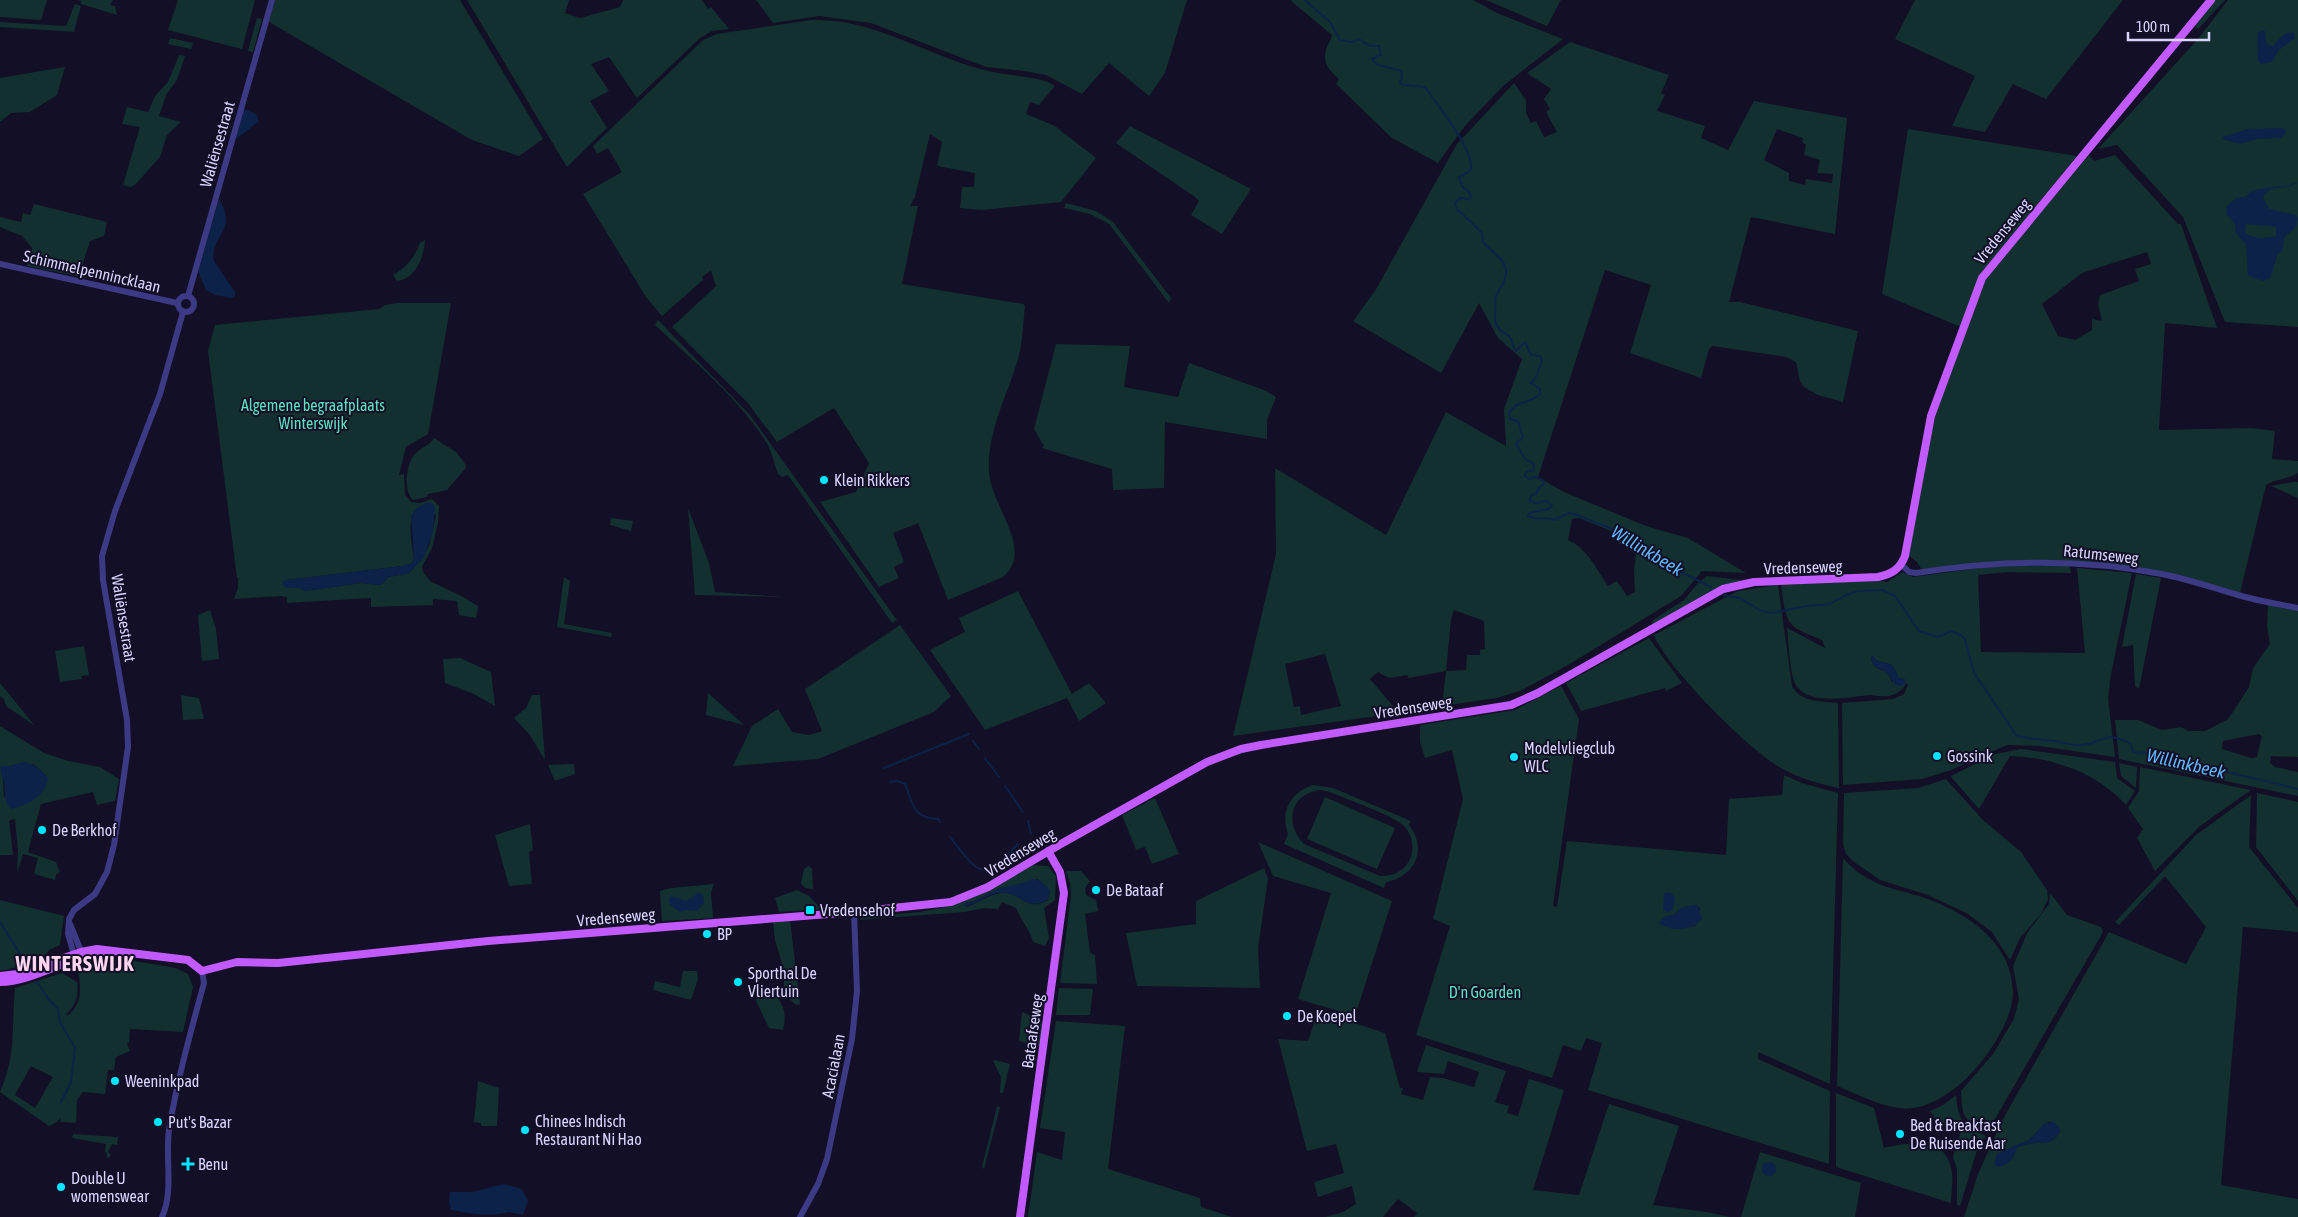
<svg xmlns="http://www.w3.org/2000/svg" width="2298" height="1217" font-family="'Asap Condensed',sans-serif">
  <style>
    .green { fill: #12302f; fill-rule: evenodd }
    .water { fill: #0c2248; fill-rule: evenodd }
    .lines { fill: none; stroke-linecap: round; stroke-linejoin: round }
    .stream { stroke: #0c2248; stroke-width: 2 }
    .minor { stroke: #3d3a85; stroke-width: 6 }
    .major { stroke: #c25bff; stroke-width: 8 }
    .poi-dot { fill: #00e5ff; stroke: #130f26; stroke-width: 2 }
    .labels { text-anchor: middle; stroke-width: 4; stroke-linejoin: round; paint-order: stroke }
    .street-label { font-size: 16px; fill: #d9d4ff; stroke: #130f26 }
    .park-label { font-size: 16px; fill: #5fe0c0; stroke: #130f26 }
    .poi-label { font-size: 16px; fill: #d9d4ff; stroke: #130f26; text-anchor: start }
    .water-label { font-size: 18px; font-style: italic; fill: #62b6ff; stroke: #130f26 }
    .district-label { font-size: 21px; font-weight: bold; letter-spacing: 1px; fill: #ffd6f0; stroke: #130f26 }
  </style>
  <rect width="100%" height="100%" fill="#130f26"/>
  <path class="green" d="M0,0H47L41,20L0,17Z
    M77,0H113L110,5L115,6L117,15L81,4V1Z
    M178,0H255L242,49L168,30Z
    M275,0H460L543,139L519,156L472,140L269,22Z
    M467,0H569L565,13L580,18L620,7L623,0H702L708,9L711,7L729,29L712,31L700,38L637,98L609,57L591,64L609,91L590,101L607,128L567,167Z
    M756,0H1187L1165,73L1149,96L1109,63L1082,94L1046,75L1024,71L986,67L871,23L819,16L773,23Z
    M1290,0H1473L1497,13L1563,39L1503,86L1464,127L1438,163L1392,138L1336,84L1339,79C1329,70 1321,62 1327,47C1329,42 1331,40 1332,35Z
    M1486,0H1561L1547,26Z
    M1915,0H2123L2046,99L2013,84L1985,132L1952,126L1975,76L1895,39Z
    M2215,0H2225L2198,29L2195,26Z
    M2228,0H2298V327L2225,322L2183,217L2117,145L2098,149L2198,39Z
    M75,4L81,6L74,32L0,27V22L66,26Z
    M257,18L262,19L253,52L248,51Z
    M812,20C872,18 923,53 980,69C1002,75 1025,75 1048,82L1055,86L1039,105L1030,102L1026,114L1055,126L1096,158L1061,202L982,210L960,208L962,187H974L975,173L937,166L942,142L930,134L915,197L910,206H918L902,284L1023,304L1025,306C1023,323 1023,342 1018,359C1007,397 987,431 989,472C991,506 1035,550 1003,577L948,600L918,523L893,533L904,562L894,567L899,578L879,587L820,502L856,492L869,463L834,408L777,442L747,402L672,327L716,286L711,270L702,277L703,280L662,316L646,297L583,194L622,172L608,148L597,154L593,146L703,40L717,34Z
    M170,38L193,43L191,49L168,44Z
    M1570,42L1669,75L1661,93L1665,95L1657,111L1705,126L1701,138L1728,150L1754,101L1847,118L1835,234L1751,217L1729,302H1740L1858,331L1843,402L1818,395L1804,387L1800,381L1796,362L1786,357L1713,346L1709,349L1701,378L1630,353L1651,285L1605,270L1538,477L1564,492L1646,526L1688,538L1746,573L1702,571L1681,596L1568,665L1520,691L1496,698L1442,706L1446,671L1409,678L1407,675L1389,678L1378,672L1370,679L1399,713L1233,736L1276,554L1275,468L1386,535L1446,412L1506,446L1504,409L1522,359L1498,338L1479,303L1441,373L1353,321L1375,291L1457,144L1514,83L1526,100V113L1531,123L1536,121L1544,137L1557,132L1546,112L1550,109L1544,99L1551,89L1527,73ZM1777,129L1803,138L1802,142L1806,145L1804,155L1820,160L1817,173L1833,174L1832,183L1806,179L1805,185L1789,181V173L1764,160ZM1579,518L1611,531L1619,543L1636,554L1634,571L1635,592L1627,596L1617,581L1608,586C1597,570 1587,548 1568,540L1572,519ZM1454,610L1484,621L1485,649L1480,650V655H1467L1466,670L1446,671L1451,620ZM1325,654L1341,706L1301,715L1300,706L1294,707L1285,664Z
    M179,55L185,56L177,80L166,95L159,116L181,122L167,135L160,157L135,185L130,187L123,185L140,127L122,124L127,107L148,112L155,96L168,82Z
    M65,67L57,95L30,112L11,113L0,122V78Z
    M1130,126L1251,189L1222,234L1191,215L1199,201L1195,197L1116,143Z
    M1908,129L2077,156L1983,271L1961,327L1882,294Z
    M2089,155L2094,161L2115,155L2178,224H2181L2217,328L2165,323L2159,430L2251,428L2275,431L2272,459L2298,461V473C2287,480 2273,479 2266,485L2240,593L2217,587L2084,562L1923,571L1916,561L1909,556L1931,434L1940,399L1982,282ZM2147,252L2151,264L2135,269L2139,281L2100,295L2098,305L2102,321L2092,319V330L2075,340L2058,336L2042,304L2082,273Z
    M1066,203L1096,211L1113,222L1171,298L1169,303L1109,224L1090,214L1064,208Z
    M34,204L107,222L104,236L90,241L82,266L89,269L86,278L27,266L32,248L22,236L0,227V217L21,222L23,213L30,215Z
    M425,240C424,257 416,279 397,281L393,275C406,268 415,257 420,243Z
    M397,303H451L428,434L406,447L399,475L404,474L405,495L411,502L420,503L432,499L439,506L438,523L432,548L422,567L423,572L430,581L463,597L478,606L476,618L459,615L457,601L433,599V605L371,607V598L287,603V597L280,596L234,599L238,588V580L239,579L237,578L208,351L215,325L379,309L385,305ZM417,508L436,515L429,546L420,561L409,573L389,577L381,585L361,583L305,591L300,588H286V580L403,566L412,563L414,559C412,543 406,521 417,508Z
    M658,320L750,415L897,620L892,623L788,475L782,477L778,474C774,464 772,451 766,442C738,397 693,361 655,325Z
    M1056,344L1130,346L1124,387L1178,397L1189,363L1264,390L1276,397L1267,420V439L1165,422L1164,488L1113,490L1112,469L1042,448L1044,446L1034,429Z
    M434,438L456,452L466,465L465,469L447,490L428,494L427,497L413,500C403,491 406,463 415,454C421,447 429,446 434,438Z
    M2293,482H2298V498L2271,486Z
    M688,508L709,563L715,592L784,597L695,595Z
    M611,518L633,521L631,531L610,525Z
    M1995,566H2067L2070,567L2071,573L2006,572L1978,575L1981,652L2085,653L2077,568L2132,573L2111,674L2108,698L2115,757L2039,746L2007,745L1951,770L1922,779L1843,785L1842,703L1893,699L1904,694L1908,685L1906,683C1904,689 1898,693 1892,695C1884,698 1877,695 1869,695C1851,697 1812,705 1798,688C1789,678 1789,642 1787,628L1825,648L1822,640C1784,625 1787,624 1781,585L1876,580L1887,582L1903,572L1913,577L1920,576ZM1873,656L1877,661L1892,665L1899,678L1905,679L1892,682L1887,672C1878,668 1872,668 1871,657Z
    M2136,574L2161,578L2139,689L2135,686L2133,645L2122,647Z
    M1707,576L1748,581L1651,628L1653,620L1684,600L1698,583Z
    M564,577L570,581L564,624L612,633L611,637L557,627Z
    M1778,585L1792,686C1801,703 1822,701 1838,703L1839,788C1819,784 1798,778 1781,768C1750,751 1666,667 1654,635L1738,591Z
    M1018,591L1072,694L1089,683L1106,703L1079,721L1067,698L985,730L930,650L965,632L959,618Z
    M2268,605L2298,611V757L2271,756L2270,763L2275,767L2298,772V796L2119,759L2115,720H2138L2162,730L2181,727L2188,731H2205L2227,720L2233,712L2249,687L2253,668L2270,644L2267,626ZM2259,734L2262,736L2257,757L2251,758L2222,749L2223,741Z
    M210,610L216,629L219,659L202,661L198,615Z
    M900,625L951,696L934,712L818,759L733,766L752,726L778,709L792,732L809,735L822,731L805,689Z
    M1649,638L1682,683L1666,691L1665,688L1581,711L1566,683Z
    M84,646L89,675L81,676L82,679L60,682L55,651Z
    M460,658L491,672L495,706L474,694L445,683L443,659Z
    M0,683L35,726L6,706L4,699L0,696Z
    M1561,686L1579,719L1553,906L1557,907L1567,841L1726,855L1729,799L1782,795L1784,775L1802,783L1838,793L1830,1084L1758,1052V1059L1830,1091L1829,1164L1588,1090L1602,1043L1586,1038L1581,1051L1563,1045L1552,1078L1416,1035L1450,926L1433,919L1463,799L1452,750L1425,758L1420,742V725L1515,710ZM1694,905L1700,908L1695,926L1673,929L1664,917L1673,916L1679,910Z
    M708,693L744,725L706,715Z
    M181,695L199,698L204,719L183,720Z
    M532,695H540L545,760L529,734L514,718L526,708Z
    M0,726L44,753L68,761L100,767L119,779L115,801L97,805L93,792L41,804L28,852L56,862L60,872L56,875L55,880L34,874L38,858L23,854L17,874L18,851L15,819L9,820L13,855H0ZM18,764H33L44,773L4,797L3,780L10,766Z
    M2021,749L2115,762L2117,778L2135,791L2126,805C2096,772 2054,758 2010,756L1979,809L1952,778L1951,776L1995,754Z
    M2119,763L2137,767L2136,788L2121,776Z
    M567,764H574L575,774L555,781L548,765Z
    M2140,767L2251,790L2200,826L2155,871L2137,838L2143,829L2128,808L2139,791Z
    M1946,779L1982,819L2021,852L2047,890L2048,899L2041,914L2020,938L2010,960L1992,932L1968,914L1928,895L1880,880L1853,861L1846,854L1843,844L1844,793L1918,788Z
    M1313,785L1333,788L1411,821L1409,825C1428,849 1415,877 1386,882L1384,888L1284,844L1288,834C1280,811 1290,793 1313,785ZM1321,790L1330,792C1346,799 1392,815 1403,825C1413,834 1415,850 1409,861C1403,872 1393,876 1380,876L1304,844C1284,824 1290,793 1321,790Z
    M2257,793L2298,802V901L2256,847Z
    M2251,795L2249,847L2298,908V932L2243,927L2221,1185L2298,1199V1217H1964L1978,1174L2003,1119L2109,932L2186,964L2206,927L2165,876L2119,925L2115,922L2196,835ZM2048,1122H2053L2060,1132C2051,1146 2043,1141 2030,1144C2025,1144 2021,1146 2017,1148L2013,1157L1997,1154L2029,1140Z
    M1325,797L1395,828L1377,869L1307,839Z
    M1155,798L1179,854L1152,864L1145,847L1136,850L1122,815Z
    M530,824L533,850L529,852L532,884L509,886L495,835Z
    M1258,842L1392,901L1355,1016L1298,999L1331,893L1273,876Z
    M1843,858C1850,866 1859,874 1869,879C1884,888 1903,891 1919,896C1964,911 2012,940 2013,992C2013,1023 1982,1066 1959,1085C1911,1124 1888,1107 1837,1086Z
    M1032,865L1048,866L1056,876L1055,900L1044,908L1049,938L1045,946L1033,942C1030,929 1020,919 1016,908L1002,902L998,909L984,908L965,912L859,920L862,917L920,912L955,905ZM1038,879L1050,891L1048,900C1027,911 1025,897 1007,893C993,891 980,903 966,907L965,903L979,900L997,889L1020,885Z
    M809,866L812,869L813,889L805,888L801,883L804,869Z
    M1264,868L1268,879L1258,948L1260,988L1137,986L1126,933L1196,924V901Z
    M1066,871H1081L1090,881L1085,888L1086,895L1096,900L1098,911L1085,914L1090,953L1095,955L1097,984L1060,983L1071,896L1070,883Z
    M714,884L711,893L713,918L662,921L660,891L671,888Z
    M797,890L809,896L821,909L779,912L775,898Z
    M2050,893L2067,915L2101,927L2103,932L1988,1131C1962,1119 1963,1119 1961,1091L1993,1054L2014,1019L2019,999L2013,966L2027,933L2049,904Z
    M0,900L64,916L60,945L49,950L43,959L39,962L0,971Z
    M790,920L800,1004L796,1005L784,994V970L775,940L773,921Z
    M122,959L176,968L188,974L193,987L183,1032L130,1029L129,1042L127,1044L130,1051L116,1057L114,1070H108L105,1094L83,1092L77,1100L76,1123L61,1122L60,1118L57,1122L49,1126L0,1092C17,1053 11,1028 15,988L62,973L77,982C79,995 76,1006 66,1014L67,1016C84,1003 81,985 77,967L105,960ZM31,1066L53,1077L35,1108L15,1095Z
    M683,971H697L698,979L691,1000L653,990L655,981L680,987Z
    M760,983C779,996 789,1006 783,1030L769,1028L756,1001Z
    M1059,988L1093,989L1090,1015H1056Z
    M1318,1011L1385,1033L1400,1088H1403L1401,1094L1423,1100L1430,1077L1443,1078L1474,1087L1479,1072L1448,1061L1444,1074L1417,1072L1426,1045L1506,1071L1495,1102L1509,1106L1507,1113L1518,1116L1529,1079L1564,1090L1533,1190L1579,1195L1609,1104L1679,1126L1653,1205L1707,1212L1730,1217H1414L1417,1213L1398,1199L1383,1217H1325L1343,1212L1356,1204L1352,1186L1318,1197L1314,1182L1344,1173L1336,1144L1307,1151L1278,1039L1308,1041Z
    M1022,1012L1043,1021L1040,1047L1019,1041Z
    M1056,1021L1125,1026L1108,1169L1200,1198L1201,1207L1232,1217H1028L1037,1152L1062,1160L1065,1132L1040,1128Z
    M995,1060L1010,1064L1003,1093H1000L1001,1077L993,1061Z
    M478,1081L499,1088L497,1126H481V1123L474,1122Z
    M1836,1093L1874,1108L1884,1148C1908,1143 1944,1135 1951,1168C1954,1179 1951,1192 1951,1203L1836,1167Z
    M1956,1095C1958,1121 1963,1125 1986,1136L1977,1150L1960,1206L1957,1205V1169L1953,1157L1961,1131L1937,1122L1930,1111L1943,1105Z
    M997,1106L1000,1107L984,1169L982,1167Z
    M73,1134L118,1137L117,1145L112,1144L108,1152L111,1155L109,1158L106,1157L107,1153L105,1152L106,1144L72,1138Z
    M1760,1152L1861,1183L1855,1217H1741Z"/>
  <path class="water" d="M2261,30L2265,31L2266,42L2270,46H2273C2279,39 2285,30 2294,33L2295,38L2279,50L2272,62L2261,64L2258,61C2258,52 2257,42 2258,33Z
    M244,109L256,114L259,121L235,140Z
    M2282,128L2285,129L2286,133L2281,138L2257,139L2240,144L2222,139V137L2248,129Z
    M2298,181C2289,192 2269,182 2263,198L2269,209L2296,215L2298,219L2296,227C2281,241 2286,231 2282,251L2278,254L2270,278L2263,281L2248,276L2246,245L2236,233L2235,224L2226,214L2227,206L2236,198L2244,197L2254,190L2290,185ZM2246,224L2276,227V236C2267,239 2254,239 2245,233Z
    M219,199C239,233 209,235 214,261L235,292V296L232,298L215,295L206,290L198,271Z
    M426,503H432L435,507L433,531L424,557L409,573L389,577L381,585L361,583L305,591L300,588H286L282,582L286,580L403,566L412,563L414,559L411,516L417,508Z
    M1873,656L1877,661L1892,665L1899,678L1906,680V683L1901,686L1895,685C1892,681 1891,677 1888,674C1881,666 1873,671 1871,657Z
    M23,762C35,764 41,769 48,778C45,796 28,805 12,809C2,802 6,792 4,782C2,775 0,773 1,766H10Z
    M1032,879C1040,879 1046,884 1050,891L1048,900C1024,912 1021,891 1000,893C987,893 977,906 963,906L965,903C978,902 986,893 998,889C1011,884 1019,886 1032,879Z
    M1670,892L1675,897L1673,909L1669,913L1663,910L1664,893Z
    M699,893L703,894L704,903L697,911L685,910L680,912L670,905L669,899L671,896L686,901Z
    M1693,905L1698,906L1702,918C1695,931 1669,933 1659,922L1664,917L1676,914L1680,908Z
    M2053,1122L2059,1126L2060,1132C2050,1147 2044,1141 2030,1144C2025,1144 2021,1146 2017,1148L2012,1160L2001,1167H1997L1994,1163L1997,1154L2002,1151L2029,1140L2045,1123Z
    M1762 1169a7 7 0 1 1 14 0a7 7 0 1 1-14 0Z
    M504,1184L522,1189L528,1201L523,1215L509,1212C491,1217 471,1214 451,1210L449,1201L450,1192H472Z"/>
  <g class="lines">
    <path class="stream" d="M1305,0L1330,22L1340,40L1352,42L1359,39L1370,46H1379L1381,55L1372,59L1376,64L1401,71L1402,77L1400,83L1403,85L1424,87L1428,91C1438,106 1478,155 1470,171L1459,177L1462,186L1470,193L1471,197L1468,199L1460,198L1455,203L1457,209L1482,233L1483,242C1494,255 1512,261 1504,282C1501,288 1496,293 1495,300C1497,311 1491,321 1500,330C1503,333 1508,334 1510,337C1513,341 1512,347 1516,351L1525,342L1531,355L1540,356L1542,360L1537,375L1531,383L1540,389V394C1531,404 1516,400 1509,413L1510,419L1518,421L1523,438L1517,442L1516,444L1525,459L1534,464L1533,470L1526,472L1525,476L1529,479L1535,477L1543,480L1544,484L1539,488L1536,494L1531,495L1530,501L1537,503L1547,501L1552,505L1549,509L1529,513L1528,516C1538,521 1546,516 1555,520L1569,513L1574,514L1620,532L1647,548L1667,565L1711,587
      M1722,595L1740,598L1761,611L1771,613L1807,606L1830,604L1846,595L1858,591L1882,590L1895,596L1919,631L1938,637L1951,631L1961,635L1965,640L1974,673L2016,735C2029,740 2041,739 2055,741C2063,742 2070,745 2078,745C2102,746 2104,728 2131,744L2133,752L2149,753L2161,760L2215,769L2298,789
      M973,741L979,749
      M985,758L999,777
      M884,768L969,734
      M890,782L897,781L905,784C914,806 912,817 938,819L940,822
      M1005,786L1023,812
      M1028,821L1031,834
      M950,837C981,876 981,882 1018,844
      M0,922L25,962
      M37,982L49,1000L58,1009L60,1022L75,1048L71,1082L61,1102"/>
    <path class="minor" d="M0,264L177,303
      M178 304a8 8 0 1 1 16 0a8 8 0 1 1-16 0Z
      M188,296L272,0
      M1902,565L1909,572L1916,573C1997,560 2080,558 2162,574C2188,579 2213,588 2238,595C2258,601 2278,604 2298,608
      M70,924L83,956
      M75,958L68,934L69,919L74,910L95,894L107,872L114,845L128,747L127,720L103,580L102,556L115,511L160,394L183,312
      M162,1217C174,1191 165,1158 169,1130C177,1080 191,1031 204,983L202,971
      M800,1217L818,1184L827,1159L852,1039L857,991L854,912"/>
    <path class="major" d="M0,976L18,974L81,952L97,949L188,960L202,971L237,962L278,963L488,941L854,912L951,902L988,887L1059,845L1207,762L1241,749L1261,745L1511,705L1538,693L1723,589L1754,582L1878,577C1892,574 1900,569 1905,556L1931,416L1982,278L2211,0
      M0,982C36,981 67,956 103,954
      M1020,1217L1064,893L1060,872L1048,851"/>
  </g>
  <g class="poi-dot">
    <circle cx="824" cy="480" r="5"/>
    <circle cx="1937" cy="756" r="5"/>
    <circle cx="1514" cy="757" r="5"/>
    <circle cx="42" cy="830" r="5"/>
    <circle cx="1096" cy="890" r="5"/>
    <rect x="805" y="905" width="10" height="10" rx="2.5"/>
    <circle cx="707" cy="934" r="5"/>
    <circle cx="738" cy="982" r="5"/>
    <circle cx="1287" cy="1016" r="5"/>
    <circle cx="115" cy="1081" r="5"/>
    <circle cx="158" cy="1122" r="5"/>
    <circle cx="525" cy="1130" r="5"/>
    <circle cx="1900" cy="1134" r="5"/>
    <path d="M185.5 1156.5h5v5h5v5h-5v5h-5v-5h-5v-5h5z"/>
    <circle cx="61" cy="1187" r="5"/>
  </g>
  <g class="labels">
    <g class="street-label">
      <text transform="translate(217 144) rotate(-74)" y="6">Waliënsestraat</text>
      <text transform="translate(2002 231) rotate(-51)" y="6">Vredenseweg</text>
      <text transform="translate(92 271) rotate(13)" y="6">Schimmelpennincklaan</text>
      <text transform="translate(2101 554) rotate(6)" y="6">Ratumseweg</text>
      <text transform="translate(1803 567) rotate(-2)" y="6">Vredenseweg</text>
      <text transform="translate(124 618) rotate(81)" y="6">Waliënsestraat</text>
      <text transform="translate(1413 707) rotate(-9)" y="6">Vredenseweg</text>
      <text transform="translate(1020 852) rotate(-31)" y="6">Vredenseweg</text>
      <text transform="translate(616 917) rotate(-5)" y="6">Vredenseweg</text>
      <text transform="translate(1032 1031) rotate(-82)" y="6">Bataafseweg</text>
      <text transform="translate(833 1066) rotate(-79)" y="6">Acacialaan</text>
    </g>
    <g class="park-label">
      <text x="313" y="411">Algemene begraafplaats<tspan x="313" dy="18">Winterswijk</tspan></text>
      <text x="1485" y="998">D'n Goarden</text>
    </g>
    <g class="poi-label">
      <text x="834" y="486">Klein Rikkers</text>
      <text x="1524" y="754">Modelvliegclub<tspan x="1524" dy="18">WLC</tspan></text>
      <text x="1947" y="762">Gossink</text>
      <text x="52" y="836">De Berkhof</text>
      <text x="1106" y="896">De Bataaf</text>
      <text x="820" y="916">Vredensehof</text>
      <text x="717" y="940">BP</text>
      <text x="748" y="979">Sporthal De<tspan x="748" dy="18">Vliertuin</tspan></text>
      <text x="1297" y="1022">De Koepel</text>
      <text x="125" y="1087">Weeninkpad</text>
      <text x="535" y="1127">Chinees Indisch<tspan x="535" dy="18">Restaurant Ni Hao</tspan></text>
      <text x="168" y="1128">Put's Bazar</text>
      <text x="1910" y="1131">Bed &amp; Breakfast<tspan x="1910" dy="18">De Ruisende Aar</tspan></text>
      <text x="198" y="1170">Benu</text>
      <text x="71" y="1184">Double U<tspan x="71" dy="18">womenswear</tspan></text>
    </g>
    <g class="water-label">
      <text transform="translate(1647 551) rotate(31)" y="6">Willinkbeek</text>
      <text transform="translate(2186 764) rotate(13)" y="6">Willinkbeek</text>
    </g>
    <g class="district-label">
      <text x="75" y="971">WINTERSWIJK</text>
    </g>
  </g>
  <path d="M2128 32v8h81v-8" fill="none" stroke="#d9d4ff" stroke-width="2.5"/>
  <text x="2136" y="32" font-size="15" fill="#d9d4ff" stroke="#130f26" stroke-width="4" paint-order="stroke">100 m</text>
</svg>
